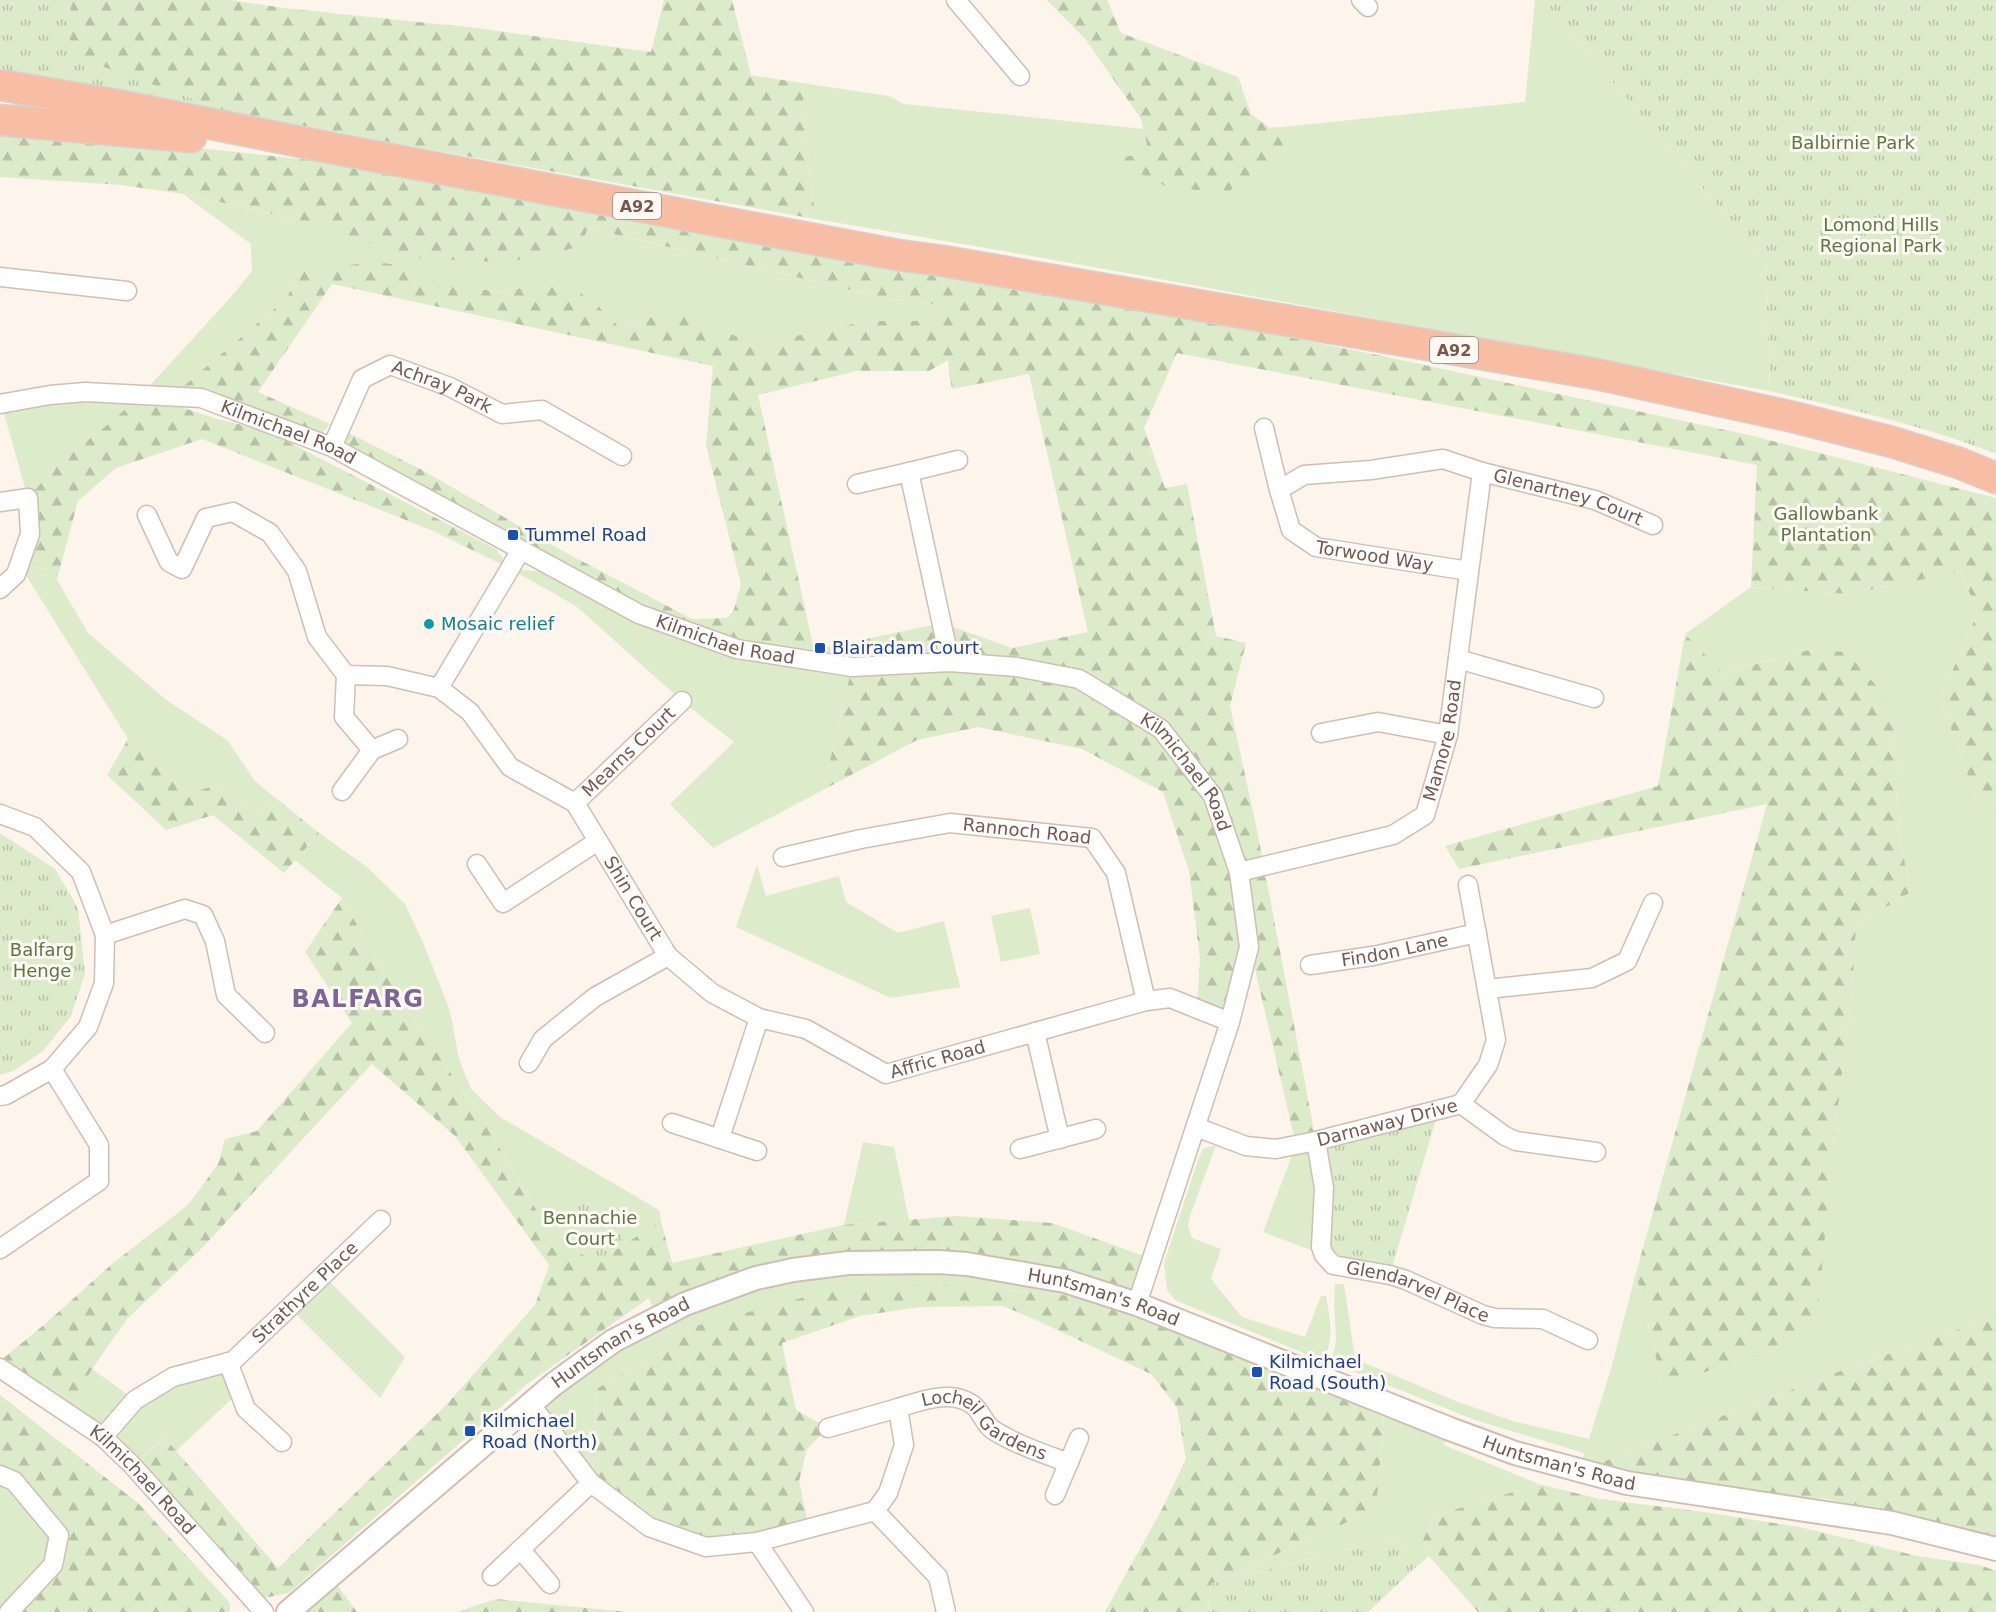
<svg xmlns="http://www.w3.org/2000/svg" width="1996" height="1612" font-family="'DejaVu Sans',sans-serif">
  <style>
    .green { fill: #dcebc9 }
    .forest { fill: url(#forest-firs); fill-rule: evenodd }
    .park { fill: url(#park-tufts) }
    .lines { fill: none; stroke-linecap: round; stroke-linejoin: round }
    .minor-casing { stroke: #d2bdb3; stroke-width: 21 }
    .tertiary-casing { stroke: #d2bdb3; stroke-width: 26 }
    .trunk-casing { stroke: #d9d0cd; stroke-width: 33 }
    .minor { stroke: #fff; stroke-width: 18 }
    .tertiary { stroke: #fff; stroke-width: 22 }
    .trunk { stroke: #f8bea5; stroke-width: 30 }
    .transit-dot { fill: #1a4fb4; stroke: #fff8f3; stroke-width: 2 }
    .culture-dot { fill: #0f9aa8; stroke: #fff8f3; stroke-width: 2 }
    .labels { text-anchor: middle; stroke-width: 6; stroke-linejoin: round; paint-order: stroke }
    .shield { fill: #fff8f3; stroke: #a1877f; stroke-width: 1.5 }
    .shield-label { font-size: 16px; font-weight: bold; fill: #79574d }
    .park-label { font-size: 18px; fill: #5a7942; stroke: #fff8f3 }
    .street-label { font-size: 18px; fill: #79574d; stroke: #fff8f3 }
    .transit-label { font-size: 18px; fill: #164399; stroke: #fff8f3; text-anchor: start }
    .culture-label { font-size: 18px; fill: #0d838f; stroke: #fff8f3; text-anchor: start }
    .district-label { font-size: 24px; font-weight: bold; letter-spacing: 1.5px; fill: #7e6694; stroke: #fff8f3 }
  </style>
  <defs>
    <pattern id="forest-firs" width="22" height="20" patternUnits="userSpaceOnUse" patternTransform="scale(1.5)"><rect width="22" height="20" fill="#dcebc9"/><path d="M5 1l3.5 6h-7zM16 11l3.5 6h-7z" fill="#b7c1a5"/></pattern>
    <pattern id="park-tufts" width="24" height="20" patternUnits="userSpaceOnUse" patternTransform="scale(1.5)"><rect width="24" height="20" fill="#dcebc9"/><path d="M3 7l-1-3M5 7V3M7 7l1-3M15 17l-1-3M17 17v-4M19 17l1-3" fill="none" stroke="#b7c1a5"/></pattern>
  </defs>
  <rect width="100%" height="100%" fill="#fdf4ec"/>
  <path class="green" d="M1535,0H1543L1765,261L1770,391C1452,335 1134,271 815,219L802,83L889,96L904,104L1173,132L1283,127L1525,102Z
    M183,194L312,223L588,228L894,300L929,303L944,307L918,321H868L777,340L760,351L750,342L656,315L621,329L598,306L534,286L497,292L472,288L419,278L405,266L299,271L287,298L172,396L142,394L28,498L1,403L142,394L231,297L252,271L251,244Z
    M19,564L59,572L57,580L88,633L165,699L227,740L255,781L273,796L259,815L216,785L188,794L128,739Z
    M511,569L563,573L639,614L852,667L823,790L713,848L670,804L734,742L682,701L576,606Z
    M1960,572L1978,612L1940,699L1981,811L1996,813V1316L1835,1373L1579,1471L1584,1453L1475,1420L1332,1363L1336,1339L1334,1305L1335,1284H1344L1355,1359L1458,1402L1516,1422L1589,1439L1611,1369L1636,1273L1663,1388L1833,1150L1853,980L1856,925L1911,892L1899,835L1895,730L1809,650L1722,673L1685,634L1751,587L1849,594Z
    M319,833L367,867L405,904L425,947L450,1011L459,1059L471,1089L500,1117L659,1210L661,1221L604,1257L551,1235L482,1118L465,1095L385,975L342,898L295,860Z
    M757,865L766,896L839,876L846,902L898,933L944,921L960,987L891,998L736,927Z
    M1030,908L1040,954L1001,962L991,916Z
    M1316,1141L1324,1255L1263,1232L1296,1145Z
    M863,1142L894,1147L909,1220L844,1225Z
    M1216,1145L1190,1216L1188,1226L1192,1238L1221,1249L1211,1279L1242,1317L1305,1337L1321,1296H1326C1330,1321 1335,1337 1323,1361L1184,1304L1175,1300L1167,1290L1164,1263L1198,1160L1203,1149Z
    M915,1269L1005,1278L1081,1297L987,1288L666,1333L673,1347L598,1388L591,1483L531,1405L656,1318L811,1273Z
    M323,1275L405,1357L380,1398L289,1307Z
    M228,1362L239,1392L176,1451L164,1438L132,1465L67,1411L92,1369L135,1400Z
    M1384,1417L1450,1429L1444,1445L1539,1484L1434,1516L1423,1540L1429,1556L1416,1567L1395,1537L1211,1584L1376,1509Z
    M0,1475L59,1535L53,1565L8,1612H0Z"/>
  <path class="forest" d="M0,0H230L283,8L476,28L651,52L664,0H732L751,75L802,83L815,219L394,143L0,68Z
    M1047,0H1107L1121,33L1238,77L1251,114L1291,144L1228,192L1169,188L1111,159L1149,153L1141,119L1087,41Z
    M0,133L197,148L309,160L860,260L940,277L1051,296L1176,315L1378,355L1753,436L1996,498V813L1981,811L1940,699L1978,612L1960,572L1849,594L1751,587L1757,465L1177,353L1144,428L1165,488L1187,484L1216,636L1246,643L1230,706L1257,830L1316,1141L1296,1145L1250,948L1230,1022L1197,1009L1200,959L1189,871L1163,792L1082,749L978,727L917,740L823,790L852,667L659,622L339,450L345,431L422,470L570,555L692,619L728,618L734,609L741,584L706,445L713,366L332,284L258,392L330,424L317,440L172,396L287,298L299,271L375,262L405,266L420,278L497,292L534,286H571L598,306L621,329L656,315H686L750,342L760,351L776,340L868,321H918L943,307L929,303L894,300L588,228L580,246L542,257L500,262L415,258L312,223L184,194L121,185L0,177ZM948,360L949,374L952,389L1029,374L1088,632L1012,648L942,623L814,650L758,395L857,371H929Z
    M142,394L217,419L267,431L496,549L511,569L431,530L202,439L116,468L78,501L59,572L19,564L28,498L60,462L110,423Z
    M1685,634L1723,673L1809,650L1846,652L1881,691L1895,730L1899,835L1911,892L1856,925L1853,980L1833,1150L1816,1330L1663,1388L1636,1273L1767,804L1459,869L1445,846L1658,786Z
    M128,739L188,794L216,785L259,815L273,796L319,833L284,873L213,815L166,830L107,775Z
    M342,898L385,975L465,1095L482,1118L551,1235L587,1257H604L661,1221L672,1263L843,1225L957,1216L1052,1223L1152,1259L1137,1304L995,1268L756,1278L656,1318L649,1298L527,1384L289,1593L264,1598L242,1588L132,1465L165,1438L278,1568L447,1404L535,1305L549,1265L455,1136L372,1064L203,1247L127,1319L94,1366L67,1411L0,1361L45,1324L112,1264L188,1205L218,1164L225,1139L257,1131L352,1023L305,952Z
    M936,1285L987,1288L1081,1297L1223,1350L1384,1417L1376,1509L1211,1584L1209,1612H1105L1162,1509L1186,1459L1177,1407L1151,1374L1036,1320L1003,1306L919,1307L860,1316L782,1343L796,1410L828,1428L807,1449L799,1481L809,1528L706,1547L649,1527L591,1483L598,1388L673,1347L665,1334L836,1289Z
    M1996,1316V1536L1827,1499L1702,1487L1579,1471L1835,1373Z
    M0,1395L138,1503L230,1603V1612H9L53,1565L59,1535L0,1475Z
    M1539,1484L1600,1499L1704,1512L1800,1527L1917,1556L1980,1565L1996,1571V1612H1478L1429,1556L1423,1540L1434,1516Z
    M337,1585L357,1612H307Z
    M496,1599L628,1612H456Z"/>
  <path class="park" d="M0,0H73L65,29L74,48L85,60L229,112L0,68Z
    M1543,0H1996V454C1923,425 1847,409 1770,391L1765,261Z
    M0,833L55,869L78,908L85,974L71,1016L43,1051L13,1071L0,1075Z
    M1439,1109L1390,1275L1324,1255L1316,1141Z
    M577,1192L617,1216L624,1245L604,1257H587L551,1235Z
    M1395,1537L1416,1567L1368,1612H1209L1211,1584Z"/>
  <g class="lines">
    <g class="minor-casing">
      <g id="minor">
        <path d="M956,0L1020,76"/>
        <path d="M1361,0L1368,7"/>
        <path d="M0,277L127,291"/>
        <path id="s1" d="M0,404L50,395L85,392L201,398L332,447L639,614L737,649L852,667L950,662L1017,667L1079,679L1161,729L1213,796L1239,872L1249,947L1230,1022L1137,1304"/>
        <path id="s2" d="M1264,428L1279,490L1291,530L1316,547L1469,571"/>
        <path id="s3" d="M332,447L362,379L390,365L450,387L502,414L542,410L622,456"/>
        <path d="M909,472L958,460"/>
        <path d="M857,484L909,472L950,662"/>
        <path id="s4" d="M1279,490L1304,475L1371,470L1443,459L1482,472L1595,500L1653,525"/>
        <path d="M0,502L28,498L30,534L16,574L0,589"/>
        <path id="s5" d="M147,515L169,562L182,569L206,518L233,512L270,533L297,571L317,637L346,675L387,676L439,688L470,712L510,767L575,803L668,956L712,993L759,1018L806,1029L886,1074L1146,1001L1170,998L1230,1022"/>
        <path d="M1458,659L1594,698"/>
        <path d="M346,675L344,717L372,750"/>
        <path d="M439,688L521,550"/>
        <path d="M1321,733L1378,722L1448,735"/>
        <path d="M342,791L372,750L398,739"/>
        <path id="s6" d="M575,803L682,701"/>
        <path d="M0,814L35,827L81,872L105,935L104,983L88,1027L52,1069L6,1095L0,1096"/>
        <path id="s7" d="M783,857L861,839L950,823L1092,838L1116,873L1146,1001"/>
        <path d="M477,864L503,903L598,841"/>
        <path id="s8" d="M1239,872L1393,835L1425,815L1448,735L1482,472"/>
        <path d="M105,935L185,909L203,915L215,941L226,995L265,1033"/>
        <path id="s9" d="M1310,965L1373,956L1477,933"/>
        <path d="M1487,989L1592,978L1627,961L1653,903"/>
        <path d="M1035,1032L1060,1139"/>
        <path d="M529,1063L543,1039L595,997L668,956"/>
        <path d="M1461,1104L1505,1136L1516,1141L1596,1152"/>
        <path d="M672,1123L757,1151"/>
        <path id="s10" d="M1196,1127L1246,1146L1276,1149L1316,1141L1461,1104L1488,1065L1496,1040L1468,885"/>
        <path d="M720,1138L759,1018"/>
        <path id="s11" d="M1316,1141L1324,1188L1321,1247L1324,1255L1333,1265L1390,1275L1406,1280L1483,1315L1495,1318L1543,1319L1588,1340"/>
        <path d="M1020,1149L1096,1129"/>
        <path d="M0,1249L99,1181V1145L52,1069"/>
        <path d="M228,1362L246,1409L282,1442"/>
        <path id="s12" d="M0,1368L103,1437L132,1465L264,1612"/>
        <path id="s13" d="M531,1405L591,1483L649,1527L706,1547L757,1542L875,1511L888,1493L904,1445L898,1408C921,1401 951,1389 973,1405C981,1411 984,1424 993,1430C1017,1445 1042,1453 1069,1463"/>
        <path d="M828,1428L898,1408"/>
        <path id="s14" d="M103,1437L135,1400L173,1377L233,1361L381,1220"/>
        <path d="M0,1475L14,1481L59,1535L53,1565L9,1612"/>
        <path d="M1055,1495L1079,1438"/>
        <path d="M875,1511L938,1577L946,1612"/>
        <path d="M757,1542L804,1612"/>
        <path d="M521,1550L550,1584"/>
        <path d="M492,1576L591,1483"/>
      </g>
    </g>
    <g class="tertiary-casing">
      <g id="tertiary">
        <path id="s15" d="M288,1612L554,1384L613,1341L685,1304L756,1278L793,1270L848,1263L938,1262L967,1264L1065,1281L1137,1304L1450,1429L1515,1453L1627,1483L1892,1523L1996,1549"/>
      </g>
    </g>
    <g class="trunk-casing">
      <path id="trunk" d="M0,85L117,105L331,148L898,255L943,261L1596,374L1793,417L1892,442L1959,463L1996,478
        M0,120L191,137"/>
    </g>
    <use href="#minor" class="minor"/>
    <use href="#tertiary" class="tertiary"/>
    <use href="#trunk" class="trunk"/>
  </g>
  <g class="transit-dot">
    <rect x="507" y="529" width="12" height="12" rx="3"/>
    <rect x="814" y="642" width="12" height="12" rx="3"/>
    <rect x="1251" y="1366" width="12" height="12" rx="3"/>
    <rect x="464" y="1425" width="12" height="12" rx="3"/>
  </g>
  <circle class="culture-dot" cx="429" cy="624" r="6"/>
  <g class="labels">
    <g class="shield">
      <rect x="613" y="193" width="48" height="26" rx="4.5"/>
      <rect x="1430" y="337" width="48" height="26" rx="4.5"/>
    </g>
    <g class="shield-label">
      <text x="637" y="212">A92</text>
      <text x="1454" y="356">A92</text>
    </g>
    <g class="park-label">
      <text x="1853" y="149">Balbirnie Park</text>
      <text x="1881" y="231">Lomond Hills<tspan x="1881" dy="21">Regional Park</tspan></text>
      <text x="1826" y="520">Gallowbank<tspan x="1826" dy="21">Plantation</tspan></text>
      <text x="42" y="956">Balfarg<tspan x="42" dy="21">Henge</tspan></text>
      <text x="590" y="1224">Bennachie<tspan x="590" dy="21">Court</tspan></text>
    </g>
    <g class="street-label">
      <text dy="6" stroke="none"><textPath href="#s3" startOffset="162">Achray Park</textPath></text>
      <text dy="6" stroke="none"><textPath href="#s1" startOffset="296">Kilmichael Road</textPath></text>
      <text dy="6" stroke="none"><textPath href="#s4" startOffset="300">Glenartney Court</textPath></text>
      <text dy="6" stroke="none"><textPath href="#s2" startOffset="195">Torwood Way</textPath></text>
      <text dy="6" stroke="none"><textPath href="#s1" startOffset="782">Kilmichael Road</textPath></text>
      <text dy="6" stroke="none"><textPath href="#s8" startOffset="273">Mamore Road</textPath></text>
      <text dy="6" stroke="none"><textPath href="#s6" startOffset="74">Mearns Court</textPath></text>
      <text dy="6" stroke="none"><textPath href="#s1" startOffset="1286">Kilmichael Road</textPath></text>
      <text dy="6" stroke="none"><textPath href="#s7" startOffset="248">Rannoch Road</textPath></text>
      <text dy="6" stroke="none"><textPath href="#s5" startOffset="744">Shin Court</textPath></text>
      <text dy="6" stroke="none"><textPath href="#s9" startOffset="86">Findon Lane</textPath></text>
      <text dy="6" stroke="none"><textPath href="#s5" startOffset="1116">Affric Road</textPath></text>
      <text dy="6" stroke="none"><textPath href="#s10" startOffset="198">Darnaway Drive</textPath></text>
      <text dy="6" stroke="none"><textPath href="#s14" startOffset="255">Strathyre Place</textPath></text>
      <text dy="6" stroke="none"><textPath href="#s11" startOffset="218">Glendarvel Place</textPath></text>
      <text dy="6" stroke="none"><textPath href="#s15" startOffset="933">Huntsman's Road</textPath></text>
      <text dy="6" stroke="none"><textPath href="#s15" startOffset="429">Huntsman's Road</textPath></text>
      <text dy="6" stroke="none"><textPath href="#s13" startOffset="612">Locheil Gardens</textPath></text>
      <text dy="6" stroke="none"><textPath href="#s15" startOffset="1419">Huntsman's Road</textPath></text>
      <text dy="6" stroke="none"><textPath href="#s12" startOffset="182">Kilmichael Road</textPath></text>
    </g>
    <g class="transit-label">
      <text x="525" y="541">Tummel Road</text>
      <text x="832" y="654">Blairadam Court</text>
      <text x="1269" y="1368">Kilmichael<tspan x="1269" dy="21">Road (South)</tspan></text>
      <text x="482" y="1427">Kilmichael<tspan x="482" dy="21">Road (North)</tspan></text>
    </g>
    <g class="culture-label">
      <text x="441" y="630">Mosaic relief</text>
    </g>
    <g class="district-label">
      <text x="358" y="1007">BALFARG</text>
    </g>
  </g>
</svg>
